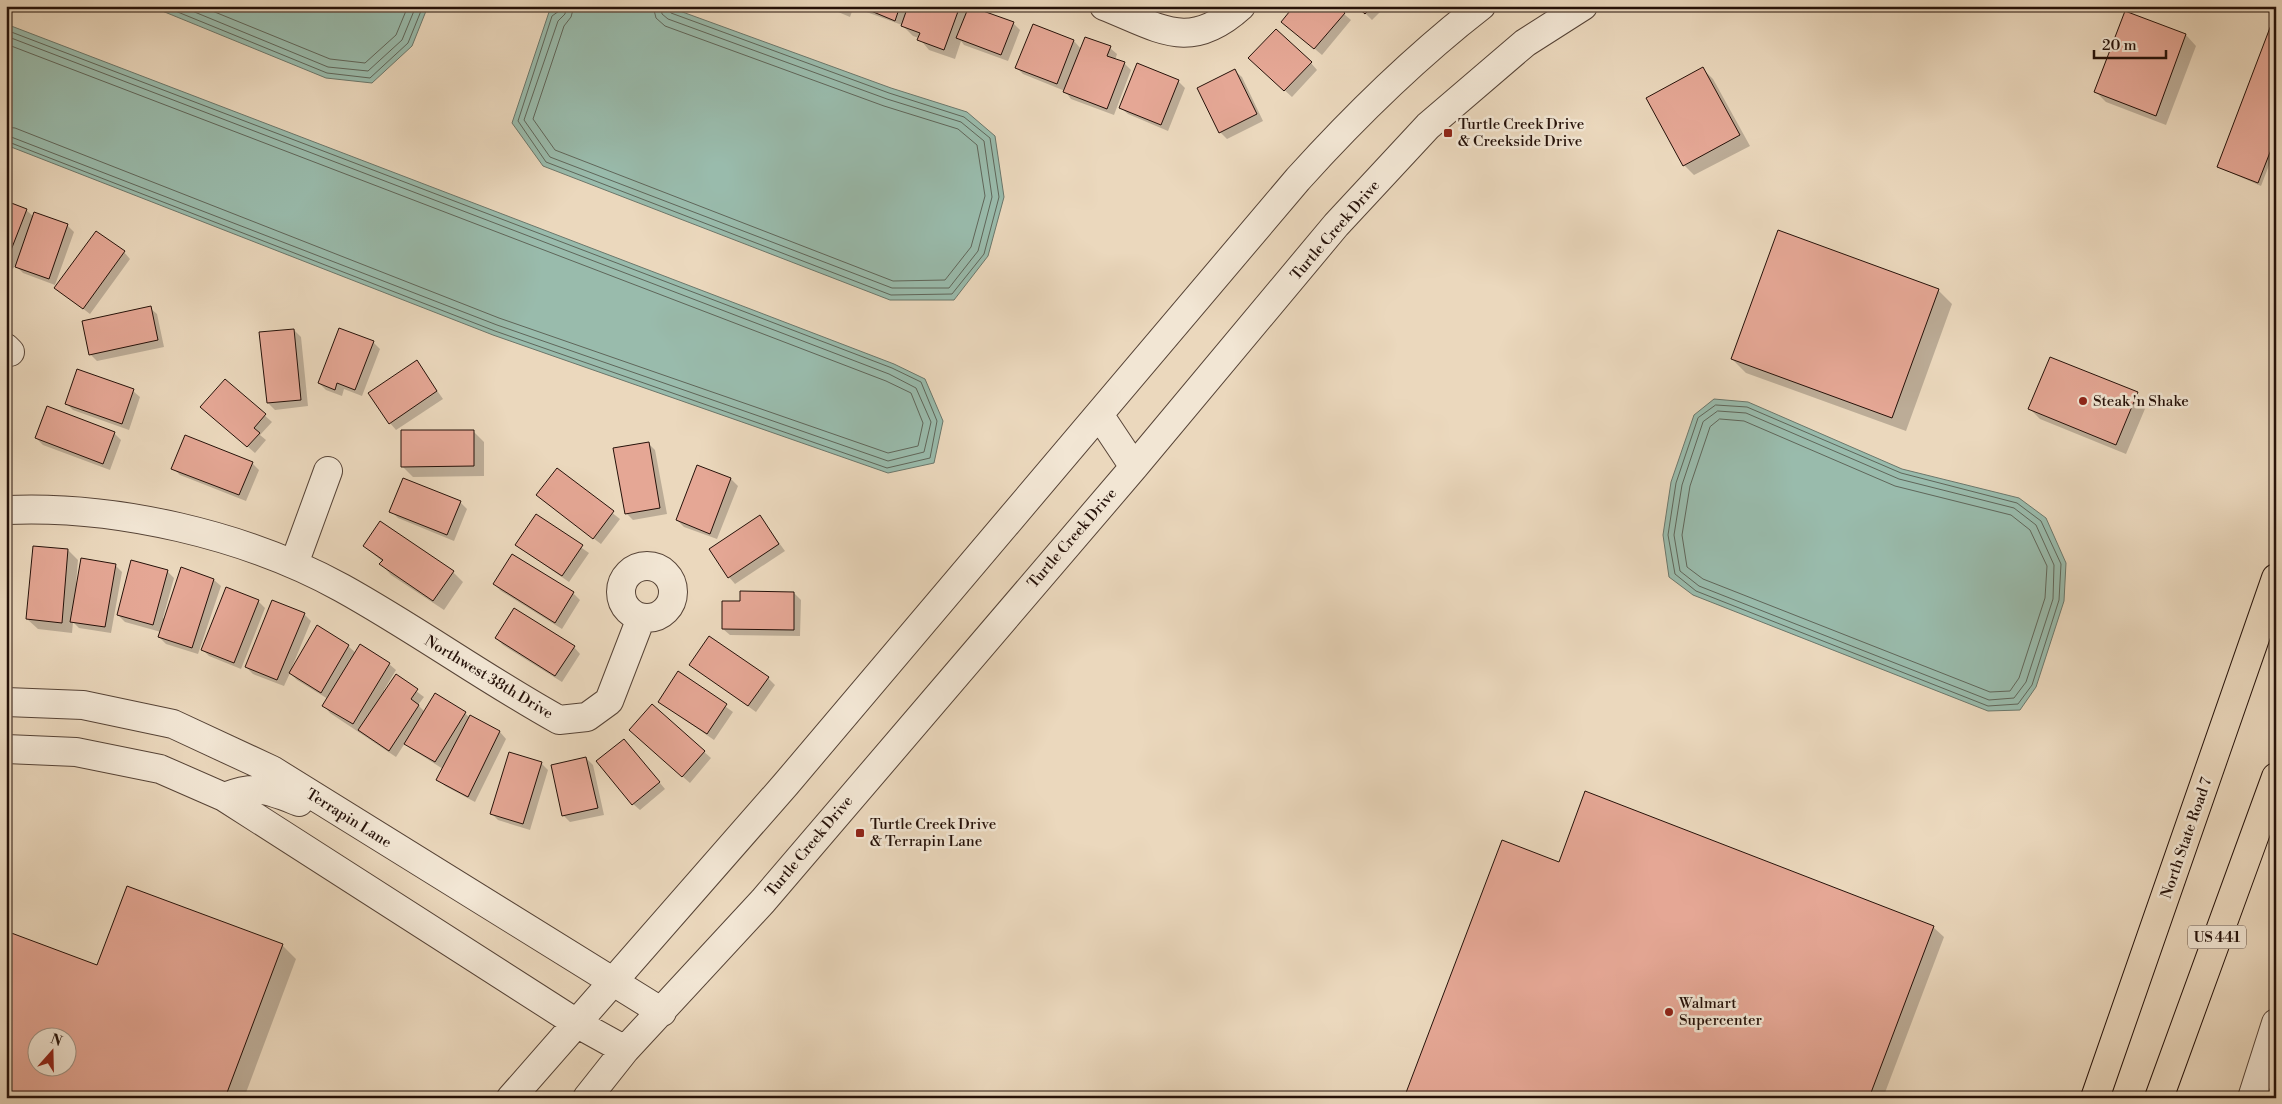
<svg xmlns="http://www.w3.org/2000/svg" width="2282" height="1104" font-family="'Libre Bodoni',serif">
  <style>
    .water { fill: #99bbac; stroke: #6b776b }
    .shadow { fill: #0003; fill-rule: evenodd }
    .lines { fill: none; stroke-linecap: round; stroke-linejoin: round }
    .shore { stroke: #5f665a; stroke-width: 1 }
    .building { fill: #e5a795; stroke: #251109; fill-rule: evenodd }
    .minor-casing { stroke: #564336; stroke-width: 30 }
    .major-casing { stroke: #251109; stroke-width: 30 }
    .minor { stroke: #f2e6d4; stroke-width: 28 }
    .major { stroke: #ebd8bd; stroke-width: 28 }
    .poi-dot { fill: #8f2418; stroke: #f2e6d4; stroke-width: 2 }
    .labels { text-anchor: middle; stroke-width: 5; stroke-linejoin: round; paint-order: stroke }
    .shield { fill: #f2e6d4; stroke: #625146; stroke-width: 1 }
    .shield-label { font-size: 14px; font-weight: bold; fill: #251109 }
    .poi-label { font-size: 15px; fill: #251109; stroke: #f2e6d4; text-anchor: start }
    .street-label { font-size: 15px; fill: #251109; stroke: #f2e6d4 }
  </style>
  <rect width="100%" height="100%" fill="#ebd8bd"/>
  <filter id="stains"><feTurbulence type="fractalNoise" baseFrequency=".004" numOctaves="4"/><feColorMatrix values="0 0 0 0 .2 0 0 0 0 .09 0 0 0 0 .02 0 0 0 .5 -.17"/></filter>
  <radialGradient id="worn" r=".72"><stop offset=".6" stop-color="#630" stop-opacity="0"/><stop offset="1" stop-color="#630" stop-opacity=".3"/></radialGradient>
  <path class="water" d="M150,6H428L412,46L372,83L326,78Z
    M559,6H666L891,88L967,112L995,136L1004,197L988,256L954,300H890L543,166L512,123L549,12Z
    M6,24L894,364L925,379L943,421L934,463L888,473L493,335L6,145Z
    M1714,399L1748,402L1902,469L2019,498L2046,518L2066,563L2064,601L2036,687L2020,710L1988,711L1693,595L1669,577L1663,535L1671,482L1694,415Z"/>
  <path class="shadow" d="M824,6H854L850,17Z
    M857,6H966L1013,23L1020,30L1008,61L964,45L961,41L955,59L929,50L919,38L913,36L902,25L861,10Z
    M1358,6H1386L1372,20Z
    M2125,13L2186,35L2196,46L2166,125L2106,102L2096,92Z
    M1344,14L1351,20L1322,55L1283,22Z
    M1034,25L1074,41L1081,49L1110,48L1117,54L1115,60L1124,63L1131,70L1114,115L1071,99L1065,91L1023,74L1017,68Z
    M2276,28V147L2261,186L2218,167Z
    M1311,63L1317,70L1292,97L1257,65Z
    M1703,69L1713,79L1750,146L1694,175L1684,165Z
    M1235,71L1242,77L1263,121L1227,139L1220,132Z
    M1178,81L1185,88L1168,131L1128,114L1121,108Z
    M6,202L26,210L34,217L67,225L74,232L55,285L23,273L15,265L13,269L6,266Z
    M124,252L130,259L90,314L56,288Z
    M1938,290L1952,304L1906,431L1746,373L1732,359Z
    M150,308L157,314L164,347L97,361L90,354Z
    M294,330L301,337L308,406L275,410L268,403Z
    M373,342L380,349L362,396L344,389L342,396L326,390L319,383Z
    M417,362L443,399L396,430L390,423Z
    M225,380L272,422L260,435L266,440L255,453L209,413Z
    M133,391L140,397L129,430L73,410L66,403Z
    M2137,394L2147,404L2126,454L2040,419L2030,409Z
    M473,431L484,442V476L413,477L402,466Z
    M114,433L121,440L110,470L43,445L36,438Z
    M648,443L655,450L667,514L633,520L626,513Z
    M252,463L259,470L246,501L180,475L173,468Z
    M698,467L731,479L738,486L717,539L684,527L677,520Z
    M557,470L620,519L601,544L545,502Z
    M460,502L467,509L454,541L398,518L391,511Z
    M536,516L589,553L569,582L516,545Z
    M760,517L785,551L735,584L729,577Z
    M364,546L453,572L463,582L444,610L391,575L381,564L383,562Z
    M68,550L78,560L76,584L115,565L122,572L111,633L79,628L73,622L72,633L38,629L27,619Z
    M512,556L573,593L580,600L562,629L501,591L494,584Z
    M167,571L174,578L163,618L165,619L214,580L221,586L198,654L166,644L159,637L161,632L125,622L118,615Z
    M794,593L801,600L800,636L730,635L723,629L741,603Z
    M258,601L265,608L241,669L209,656L203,650Z
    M304,614L311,621L292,667L348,646L356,653L389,664L396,670L384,690L386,691L396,676L424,697L418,705L425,712L465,713L470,718L500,732L506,739L475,802L445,786L438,779L443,769L413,750L405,743L396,757L330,713L324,706L328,699L297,680L290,673L284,686L253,674L246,667Z
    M496,638L574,647L580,654L562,682L503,645Z
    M691,665L768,678L775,685L756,712Z
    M679,673L733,712L714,740L659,702Z
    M652,706L711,758L690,783L637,737Z
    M630,747L665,789L640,810L633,804Z
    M586,758L593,765L604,815L570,822L563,815Z
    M541,763L548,770L530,830L498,820L491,813Z
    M1559,864L1933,927L1944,937L1883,1098H1405Z
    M6,933L98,967L282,945L296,959L244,1098H6ZM38,1036H68V1066H38Z"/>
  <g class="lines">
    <path class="shore" d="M163,6L327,73L370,78L408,43L423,6
      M180,6L328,67L368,71L402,40L416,6
      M200,6L330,59L365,63L396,35L408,6
      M560,6L559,11L552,16L518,121L546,162L891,295L952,294L984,254L999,197L990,138L964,117L889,93L671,13L667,6
      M566,6L565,14L558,21L524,120L550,157L892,288H949L978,251L992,197L984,141L961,122L887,99L668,19L662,14L661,6
      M574,6L571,17L564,26L533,119L555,150L893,281L945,280L971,247L985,196L977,145L958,129L884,106L665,26L656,18L653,6
      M6,30L892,368L921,382L937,421L930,458L887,468L495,331L6,141
      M6,36L889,374L916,388L931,422L924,452L888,461L497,325L6,135
      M6,44L886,381L911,393L923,423L918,446L888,453L499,318L15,128L6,127
      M1716,405L1747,407L1901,473L2017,503L2041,521L2061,564L2059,600L2032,685L2018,704L1988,706L1696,591L1675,574L1668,535L1676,483L1698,418Z
      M1718,411L1746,413L1899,479L2014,508L2036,525L2054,565L2053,599L2026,682L2014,698L1989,700L1699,586L1680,571L1674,535L1682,485L1703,422Z
      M1720,419L1744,421L1895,486L2011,515L2030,530L2047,566L2045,598L2019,678L2010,691L1990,692L1703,579L1687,567L1682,535L1690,486L1710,427Z"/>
  </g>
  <path class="building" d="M859,6H900L895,21Z
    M908,6H960L944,50L917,40L920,33L901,26Z
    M969,6L1014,22L1001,55L956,38Z
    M1294,6H1337L1345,13L1314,49L1281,22Z
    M1356,6H1372L1365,14Z
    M2125,11L2186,34L2156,116L2094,92Z
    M1033,24L1074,40L1057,84L1015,68Z
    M2271,25L2276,27V137L2258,183L2217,167Z
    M1276,29L1312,62L1284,91L1248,58Z
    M1085,37L1111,46L1107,56L1125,62L1107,109L1063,92Z
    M1137,63L1179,80L1161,125L1119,108Z
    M1703,67L1740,135L1683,166L1646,98Z
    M1235,69L1257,114L1219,133L1197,88Z
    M6,201L27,209L6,263Z
    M34,212L68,224L49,279L15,267Z
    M1778,230L1939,289L1892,418L1731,359Z
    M96,231L125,251L83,309L54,288Z
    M151,306L158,340L89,355L82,321Z
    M339,328L374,341L355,390L337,383L335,390L318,383Z
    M294,329L301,400L267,403L259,332Z
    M2050,357L2138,392L2116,445L2028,409Z
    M417,360L437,391L389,424L368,393Z
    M77,369L134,389L122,424L65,404Z
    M225,379L266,414L254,428L260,433L247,447L200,407Z
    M47,406L115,432L103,464L35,438Z
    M401,430H474V466L401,467Z
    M185,435L253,462L239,495L171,469Z
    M649,442L660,508L625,514L613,448Z
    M697,465L731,478L710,534L676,520Z
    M557,468L614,511L593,539L536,495Z
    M403,478L461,501L447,535L389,512Z
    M536,514L583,545L562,576L515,545Z
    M760,515L779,544L728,578L709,549Z
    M380,521L454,571L433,601L379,564L383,560L363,546Z
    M33,546L68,549L62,623L26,619Z
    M512,554L574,592L555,623L493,584Z
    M81,558L116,564L105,627L70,622Z
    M131,560L168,570L153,625L117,615Z
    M181,567L214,579L192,648L158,637Z
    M226,587L259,600L234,663L201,650Z
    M740,591L794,592V630L722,629V601H740Z
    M272,600L305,613L277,680L245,667Z
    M514,608L575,646L555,676L495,638Z
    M317,625L349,645L321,693L289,673Z
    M709,636L769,677L748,706L689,665Z
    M360,644L390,663L353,724L322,706Z
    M678,671L727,704L707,734L658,702Z
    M396,674L418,689L411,699L419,705L389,751L358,730Z
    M435,693L466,712L435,762L404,744Z
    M652,704L705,751L682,777L629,730Z
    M470,715L500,731L468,797L436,780Z
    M624,739L660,782L632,805L596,761Z
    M509,752L542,762L523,824L490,814Z
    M586,757L598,808L562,816L551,765Z
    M1585,791L1934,926L1869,1098H1404L1502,840L1559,862Z
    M127,886L283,944L225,1098H6V931L97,965ZM38,1036H68V1066H38Z"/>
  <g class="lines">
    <g class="minor-casing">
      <path id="minor" d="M1104,6C1160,28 1189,53 1241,6
        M6,348L10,352
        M1100,416L1134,467
        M6,510C116,505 246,535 342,588C416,629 485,679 559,720L587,717L609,701L641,618
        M294,564L328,471
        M621 592a26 26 0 1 1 52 0a26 26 0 1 1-52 0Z
        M6,702L83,705L173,724L272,770L662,1012
        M6,749L76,752L160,769L224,797L578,1024L625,1050
        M224,797C257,784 268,790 299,802
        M511,1098L786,784L1298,179C1355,116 1414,58 1481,6
        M587,1098L625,1050L763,901L1134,467L1336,225L1428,126L1525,43L1583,6
        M2252,1098L2276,1023"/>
    </g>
    <g class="major-casing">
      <path id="major" d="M2095,1098L2276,578
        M2159,1098L2276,777"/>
    </g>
    <use href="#minor" class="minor"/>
    <use href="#major" class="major"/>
  </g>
  <g class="poi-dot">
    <rect x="1443" y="128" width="10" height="10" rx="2.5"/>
    <circle cx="2083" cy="401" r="5"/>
    <rect x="855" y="828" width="10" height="10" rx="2.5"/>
    <circle cx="1669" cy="1012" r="5"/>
  </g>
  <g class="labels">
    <rect class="shield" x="2188" y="925.5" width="58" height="23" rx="4"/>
    <g class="shield-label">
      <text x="2217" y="942">US 441</text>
    </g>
    <g class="poi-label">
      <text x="1458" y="129">Turtle Creek Drive<tspan x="1458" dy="17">&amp; Creekside Drive</tspan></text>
      <text x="2093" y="406">Steak 'n Shake</text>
      <text x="870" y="829">Turtle Creek Drive<tspan x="870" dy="17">&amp; Terrapin Lane</tspan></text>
      <text x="1679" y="1008">Walmart<tspan x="1679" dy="17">Supercenter</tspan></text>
    </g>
    <g class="street-label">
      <text transform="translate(1335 230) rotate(-49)" y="5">Turtle Creek Drive</text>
      <text transform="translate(1072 538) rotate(-49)" y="5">Turtle Creek Drive</text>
      <text transform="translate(489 677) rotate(31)" y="5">Northwest 38th Drive</text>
      <text transform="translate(349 818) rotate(32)" y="5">Terrapin Lane</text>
      <text transform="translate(2186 838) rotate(-71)" y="5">North State Road 7</text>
      <text transform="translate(809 846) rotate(-50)" y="5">Turtle Creek Drive</text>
    </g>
  </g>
  <rect width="2282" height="1104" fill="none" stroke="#ebd8bd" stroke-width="25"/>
  <rect x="8" y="8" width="2267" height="1089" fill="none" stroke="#251109" stroke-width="2.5"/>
  <rect x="12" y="12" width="2257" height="1079" fill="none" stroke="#251109"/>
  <g transform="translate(52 1052) rotate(20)"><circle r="24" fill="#f2e6d4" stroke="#a09183"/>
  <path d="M0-4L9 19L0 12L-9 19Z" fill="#8f2418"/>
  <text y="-8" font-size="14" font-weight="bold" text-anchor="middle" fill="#251109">N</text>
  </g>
  <path d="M2094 50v8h72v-8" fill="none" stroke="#251109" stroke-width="2.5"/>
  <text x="2102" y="50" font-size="15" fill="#251109" stroke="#f2e6d4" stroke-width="4" paint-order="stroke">20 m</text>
  <rect width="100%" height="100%" filter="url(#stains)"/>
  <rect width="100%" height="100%" fill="url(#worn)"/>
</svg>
